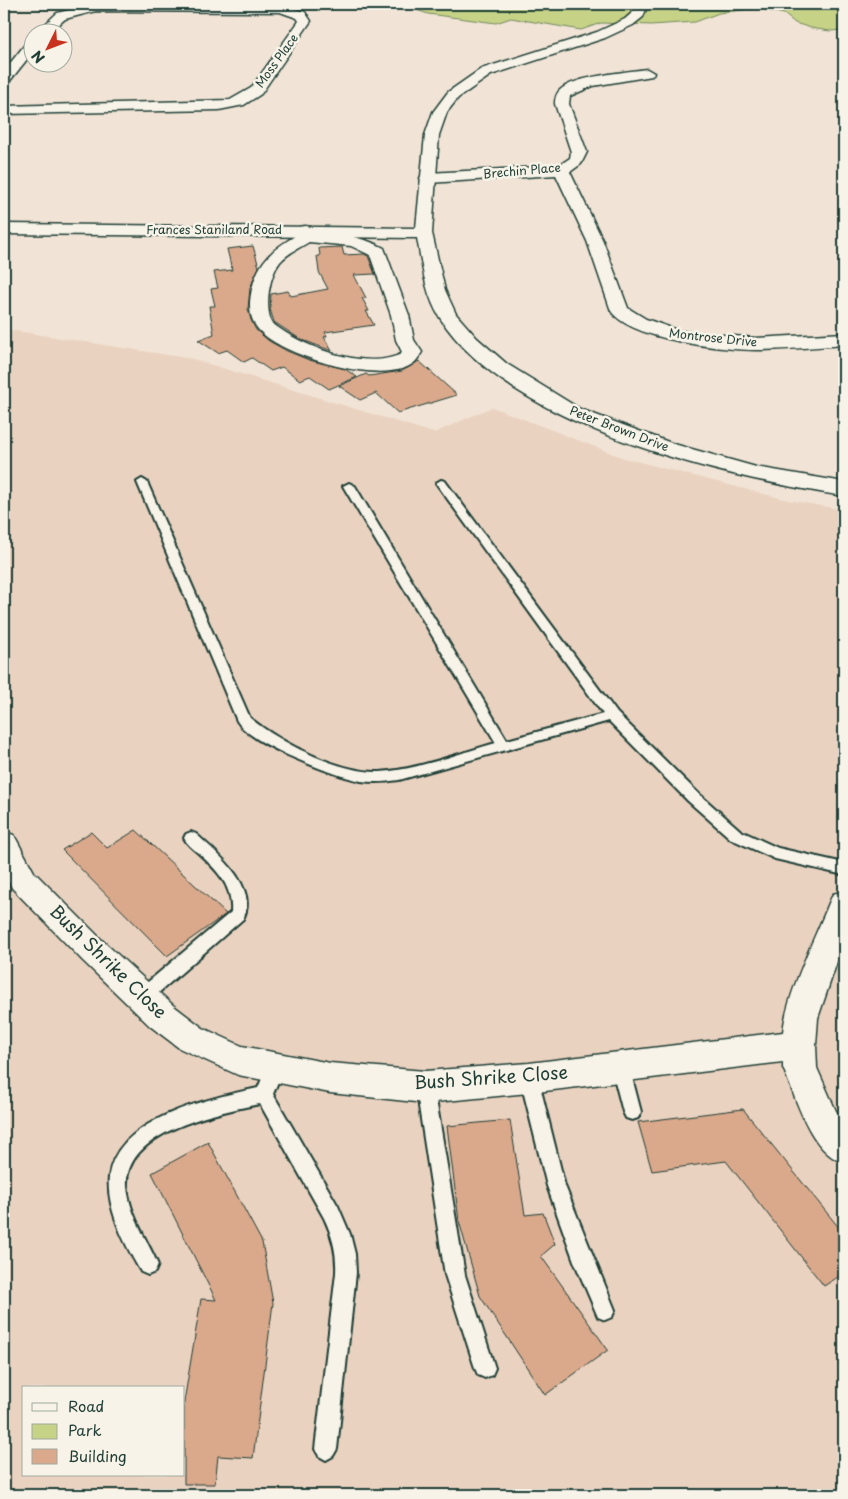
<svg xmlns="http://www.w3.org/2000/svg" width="848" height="1499" font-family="'Playpen Sans',sans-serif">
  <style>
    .built { fill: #ead2c0; fill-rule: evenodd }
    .green { fill: #c6d286; stroke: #72885d }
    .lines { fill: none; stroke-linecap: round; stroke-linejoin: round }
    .stream { fill: #629ea1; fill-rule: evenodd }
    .building { fill: #daa98c; stroke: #1f3d34 }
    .service-casing { stroke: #1f3d34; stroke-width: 4 }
    .minor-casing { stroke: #1f3d34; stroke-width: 3 }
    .tertiary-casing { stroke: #1f3d34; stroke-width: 3 }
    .service { fill: #f7f3e8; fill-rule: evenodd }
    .minor { fill: #f7f3e8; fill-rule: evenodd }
    .tertiary { fill: #f7f3e8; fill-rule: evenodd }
    .labels { text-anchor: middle; stroke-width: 5; stroke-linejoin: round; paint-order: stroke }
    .far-street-label { font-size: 12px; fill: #1f3d34; stroke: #f7f3e8 }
    .near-street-label { font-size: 18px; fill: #1f3d34; stroke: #f7f3e8 }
  </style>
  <rect width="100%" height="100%" fill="#f1e4d6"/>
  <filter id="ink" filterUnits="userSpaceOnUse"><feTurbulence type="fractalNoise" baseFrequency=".02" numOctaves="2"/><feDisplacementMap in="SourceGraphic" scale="10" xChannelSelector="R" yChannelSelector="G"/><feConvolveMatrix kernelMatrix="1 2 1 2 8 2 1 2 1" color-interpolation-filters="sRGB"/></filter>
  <g filter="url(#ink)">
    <path class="built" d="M4,329L193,359L434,433L492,407L624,458L788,500L844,510V1495H4ZM24,1388H184V1475H24Z"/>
    <path class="green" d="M399,4H844V30L830,31L811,28L795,23L784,14L758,8L719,13L695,22L651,25L601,23L581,30L511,18L496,23L428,14Z"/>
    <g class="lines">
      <path class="stream" d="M806,4L844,6V8L808,5Z"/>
    </g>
    <path class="building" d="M253,246L259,267L250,288L248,309L251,320L256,330L269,341L287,351L309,360L345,369L357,377L329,389L310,376L300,380L282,367L271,371L252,358L244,362L227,350L218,353L198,340L214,334L209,306H215L211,289L218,288L214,272L232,270L227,249Z
      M342,247L344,255L364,254L368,256L375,274L354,275L366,298H362L369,311H366L374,325L325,332L327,336L324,337L332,351L300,339L274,322L270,309L271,294L288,291L291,296L328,289L319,272L317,256H320L319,248Z
      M419,361L457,395L398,413L376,393L360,400L339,386L366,374L369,376L402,371Z
      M136,830L226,914L167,956L62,850L91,832L107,848Z
      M743,1109L844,1234V1273L824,1286L726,1161L652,1171L638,1122Z
      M510,1120L525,1215L543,1213L555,1244L541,1256L608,1350L545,1395L480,1296L459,1221L447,1126Z
      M208,1142L262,1242L273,1303L253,1458L218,1456L215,1484H184V1402L201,1299L216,1300L152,1173Z"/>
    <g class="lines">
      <g class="service-casing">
        <path id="service" d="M142,479L147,482L250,718C281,743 339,773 380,772C416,770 460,753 496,743L343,486L349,483L355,486L507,740L603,714L436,483L441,480L445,481L617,713L698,793L741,831L778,848L844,863V875L775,859L731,839L688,801L609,721L399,780C386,782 374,783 361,781C333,775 251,745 237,721L137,482Z
          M191,832L196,834C217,853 260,887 243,919L148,1002L142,1004L136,1002L134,997L136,992L231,912C233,885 216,869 197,852C192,848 187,844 184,838L186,834Z
          M620,1058L626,1061L629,1066L641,1112L638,1118L632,1120L626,1118L623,1112L611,1066L614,1061Z
          M275,1059L281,1062L284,1067L273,1094L338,1206L350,1234L355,1254L356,1273L337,1449L333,1456L326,1460L319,1456L315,1449L336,1273C337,1253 333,1237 324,1218L260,1104C219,1112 123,1131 127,1187C130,1216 147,1239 158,1265L155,1272L148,1275L141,1272L138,1267C124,1242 106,1207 109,1177C115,1118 211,1098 258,1088L269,1062Z
          M529,1070L535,1073L538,1078L565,1186L615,1310L612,1317L605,1320L598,1317L574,1261L547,1186L520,1078L523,1073Z
          M425,1079L431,1081L434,1087L465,1275L495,1368L492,1375L485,1378L478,1375L475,1368L445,1275L416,1087L419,1081Z"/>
      </g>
      <g class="minor-casing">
        <path id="minor" d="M94,4H281L305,12L311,21L261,94L244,105L219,110L4,114V106L230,100L251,88L299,21L297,18L280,12L96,11L65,19L50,32H37L57,13Z
          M32,41V53L9,82L4,83V71L27,42Z
          M647,69L654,73L652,76L593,86L570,96L569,104L587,152L581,164L570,172L603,241L628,308L646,319L680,331L755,338L844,333V345C815,347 785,350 756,350C723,350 631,340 611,311L587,241L556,175L428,183L422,181L420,178L422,175L428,173L558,166L570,158L571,152L555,104C555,98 556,94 560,90C575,76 626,72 647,69Z
          M305,226L311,227L314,232C338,234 362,236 384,248L409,315L414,340L422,352C420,355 418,359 415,362C387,388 280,356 258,329C248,317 249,302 252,289C258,261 274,248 297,235V231L299,227ZM309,242L351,246L370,255L391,315L396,340L402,352L401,354C366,371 301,347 272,323C264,307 269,276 280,262C288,253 299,248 309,242Z
          M4,832L14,835L34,872L104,942L174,1006L203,1028L242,1046L330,1063L425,1071L529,1063L783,1032C787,994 814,940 829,903L833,894L844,891V941L818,1018L816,1045L817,1068L836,1111L844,1120V1163C809,1151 797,1099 783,1068V1062L529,1093L425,1103L330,1093L238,1075L179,1048L150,1026L82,960L12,888L4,872Z"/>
      </g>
      <g class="tertiary-casing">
        <path id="tertiary" d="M636,4H648L643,17L633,25L605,38L491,75L458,98L447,112L439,135L432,233L445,290L456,314L477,338L507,364L580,409L674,444L756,467L844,482V496C723,477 510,427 440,318C425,294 422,265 417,238L4,234V224L416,228L425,135L433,112L448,92L481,69L597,32L625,19L633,12Z"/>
      </g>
      <use href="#service" class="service"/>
      <use href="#minor" class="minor"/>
      <use href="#tertiary" class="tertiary"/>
    </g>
  </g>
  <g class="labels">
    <g class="far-street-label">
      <text transform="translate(277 61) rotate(-54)" y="4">Moss Place</text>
      <text transform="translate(522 171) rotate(-5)" y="4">Brechin Place</text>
      <text x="214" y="234">Frances Staniland Road</text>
      <text transform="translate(713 338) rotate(6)" y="4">Montrose Drive</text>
      <text transform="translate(619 429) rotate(21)" y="4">Peter Brown Drive</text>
    </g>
    <g class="near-street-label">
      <text transform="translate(108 962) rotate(44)" y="6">Bush Shrike Close</text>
      <text transform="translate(491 1078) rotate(-4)" y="6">Bush Shrike Close</text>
    </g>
  </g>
  <rect width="848" height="1499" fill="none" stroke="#f7f3e8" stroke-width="20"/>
  <rect x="10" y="10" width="828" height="1479" fill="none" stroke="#1f3d34" stroke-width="2" filter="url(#ink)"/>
  <rect x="22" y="1386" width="162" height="90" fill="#f7f3e8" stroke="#a1aaa0"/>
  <rect x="32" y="1403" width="25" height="8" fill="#f7f3e8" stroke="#a1aaa0"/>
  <text x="68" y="1412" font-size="15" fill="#1f3d34">Road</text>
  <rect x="32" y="1424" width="25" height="15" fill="#c6d286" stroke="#a1aaa0"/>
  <text x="68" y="1436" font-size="15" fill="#1f3d34">Park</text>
  <rect x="32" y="1449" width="25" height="15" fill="#daa98c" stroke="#a1aaa0"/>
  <text x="68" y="1462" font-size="15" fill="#1f3d34">Building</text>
  <g transform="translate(48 48) rotate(228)"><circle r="24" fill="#f7f3e8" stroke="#a1aaa0"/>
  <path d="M0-4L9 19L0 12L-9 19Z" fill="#c8321e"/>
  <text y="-8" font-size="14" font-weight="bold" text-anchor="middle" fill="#1f3d34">N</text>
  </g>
</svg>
